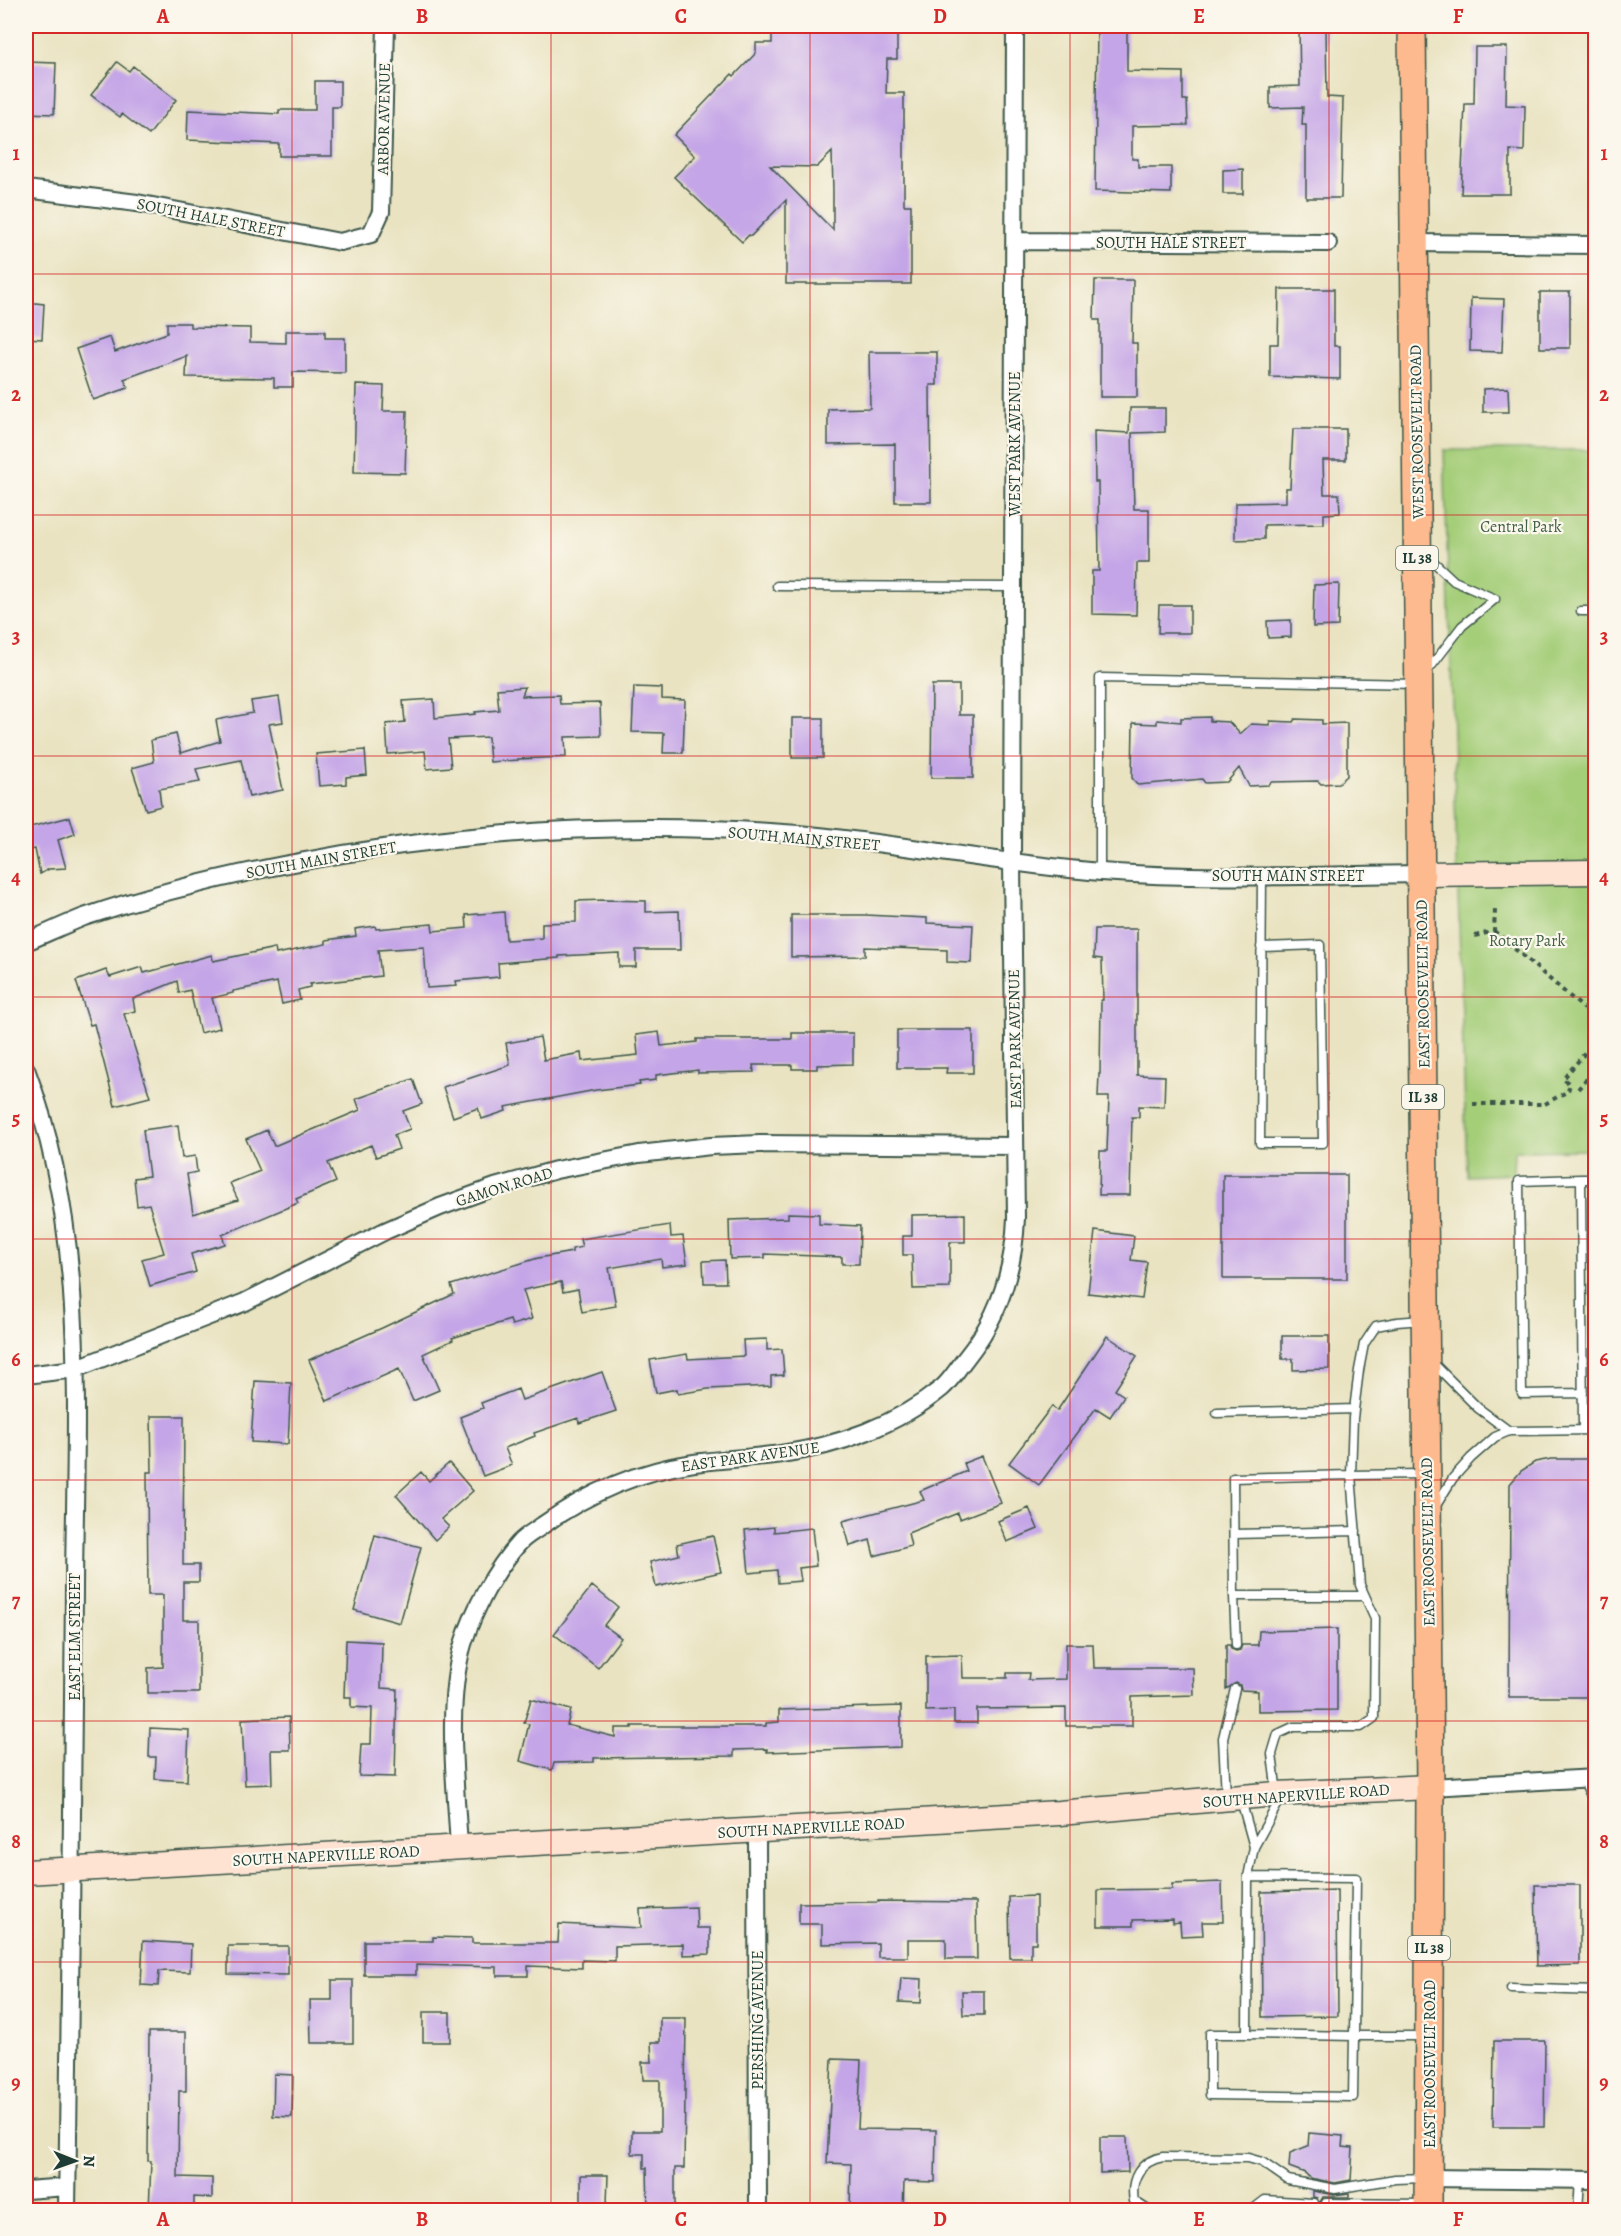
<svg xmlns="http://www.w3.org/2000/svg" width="1621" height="2236" font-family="Alegreya,serif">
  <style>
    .green { fill: #a5ce79; stroke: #628656; stroke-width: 1.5 }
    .building { fill: #c4a5e7; fill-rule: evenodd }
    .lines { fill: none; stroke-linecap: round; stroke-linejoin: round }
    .lane-casing { stroke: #3d5649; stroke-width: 11 }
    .street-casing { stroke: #3d5649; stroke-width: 20 }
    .secondary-casing { stroke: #3d5649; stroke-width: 27 }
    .primary-casing { stroke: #3d5649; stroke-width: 30 }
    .path { stroke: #3d5649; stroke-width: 4; stroke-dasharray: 4.5 4.5; stroke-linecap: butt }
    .lane { stroke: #fff; stroke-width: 8 }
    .street { stroke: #fff; stroke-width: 16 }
    .secondary { stroke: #fee3d2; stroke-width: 24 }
    .primary { stroke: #fcba8e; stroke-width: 27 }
    .grid { fill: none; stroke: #d62828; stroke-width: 1.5; stroke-opacity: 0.55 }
    .labels { text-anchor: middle; stroke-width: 4.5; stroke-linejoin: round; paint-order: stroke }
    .shield { fill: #fbf7ec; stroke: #61756b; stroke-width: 1.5 }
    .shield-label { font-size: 15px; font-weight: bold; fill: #1f3d34 }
    .street-label { font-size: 16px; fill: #1f3d34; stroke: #fbf7ec }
    .park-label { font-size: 16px; fill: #406145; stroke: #fbf7ec }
    .neatline { fill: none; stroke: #d62828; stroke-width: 2 }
    .grid-label { font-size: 20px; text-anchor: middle; font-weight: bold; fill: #d62828 }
  </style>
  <rect width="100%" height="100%" fill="#fbf7ec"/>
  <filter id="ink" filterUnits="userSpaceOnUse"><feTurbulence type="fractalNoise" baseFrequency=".0167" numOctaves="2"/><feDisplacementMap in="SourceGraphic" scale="12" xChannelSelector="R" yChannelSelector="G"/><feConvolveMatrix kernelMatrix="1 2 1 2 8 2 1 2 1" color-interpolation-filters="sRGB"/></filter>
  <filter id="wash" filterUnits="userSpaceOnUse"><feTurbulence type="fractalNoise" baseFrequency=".008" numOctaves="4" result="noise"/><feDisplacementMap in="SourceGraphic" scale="24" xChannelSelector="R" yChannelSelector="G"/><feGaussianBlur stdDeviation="1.35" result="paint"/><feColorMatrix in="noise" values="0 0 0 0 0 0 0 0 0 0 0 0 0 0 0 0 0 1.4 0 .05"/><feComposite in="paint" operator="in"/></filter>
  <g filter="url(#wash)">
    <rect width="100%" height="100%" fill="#e9e3c1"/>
    <path class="green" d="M1444,450H1595V1150L1514,1151L1513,1174L1467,1176Z"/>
    <g id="blocks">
      <path class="building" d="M772,26H897V59H887L886,93H904V205H911V284H786V200L751,236L749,235L742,242L674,177L695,156L674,135L732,74L734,76L756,53V43H772ZM832,152L833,190V230L770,166L817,167Z
        M1097,26H1127V71L1183,72V100H1187L1188,125L1132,126V159H1138V167H1171V193L1095,191Z
        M1299,26H1326L1327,97L1343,98L1341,198H1306V125H1302L1303,107L1270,108V87L1300,86Z
        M1475,47H1507L1506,105L1525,106L1524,151L1510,150V194H1461L1465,104H1474Z
        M26,62L56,63L54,114L26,113Z
        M117,62L129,71L133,66L176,100L149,135L122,114L120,117L91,95Z
        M315,81H340V107H332V156H279V144L187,140L188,110L279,114V110H315Z
        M1243,169V194H1223V170Z
        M1095,280H1133L1132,343H1137V397H1100V320H1094Z
        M1279,289H1334V346H1340V379L1270,377V344H1278Z
        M1540,292H1570V348H1540Z
        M1471,298L1504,299L1502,352L1470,351Z
        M26,302L44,304L42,339L26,338Z
        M167,323H190V327L250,328V342L286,343V331H325V338H345V373L293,372V387H274V378L186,377L187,356L124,379L128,388L93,400L76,349L110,337L115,352L167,333Z
        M869,352H937V385H930L931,502H895V444L828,445V409L870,408Z
        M356,385L384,386L383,411H407L405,473L354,472Z
        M1508,388L1509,412H1483V389Z
        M1130,408H1165V432L1132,433L1134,509H1149V563H1137L1136,615L1092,614V571H1099L1098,482H1095L1094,431L1129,433Z
        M1293,429H1346V460H1323L1324,494H1339L1340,513L1324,514V524L1264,525V539L1235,540V503L1286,502V488H1290Z
        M1339,584L1338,626L1313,627L1314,585Z
        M1159,605H1190V633H1158Z
        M1291,620V637L1268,638L1267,621Z
        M932,685H959V715H973V778H931Z
        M525,687L522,696L559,695L560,704L600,703L601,736L565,737L566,757L518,759V760L490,762L488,737L448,739L451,767L427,769L425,751L388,754L386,724L405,722L403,701L434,699L435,718L476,714L475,712L499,710L497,689Z
        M634,687L662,688V699L685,700L683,753H663L664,733L632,732Z
        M279,697L283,722L269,724L283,790L249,797L241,760L196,769L200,782L159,789L161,806L146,810L132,768L154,762L151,740L176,734L181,753L220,741L216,720L253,713L251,701Z
        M1210,717V721L1229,722L1240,734L1251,724L1270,725V721L1293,722L1295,719L1322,720V724L1347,723V776L1339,783L1321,784L1318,781L1271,782L1269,785L1249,786L1239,768L1227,782L1205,783L1202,779L1138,785L1132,778L1133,723L1157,724V720L1181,722V718Z
        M792,718H823V758H792Z
        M365,750L367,775L346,777V784L319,786L316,754Z
        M70,817L75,834L58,840L66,868L49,869L40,874L35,849L26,850V828Z
        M605,900L646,901V912L679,911L680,950H636V967H619V953L559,956V958L498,963L499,977L456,981L457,986L427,988L424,947L378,950L381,976L310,984V987L298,990L300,1000L282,1004L277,982L233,991V993L212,998L220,1028L200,1033L190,990L179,993L177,981L133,999L135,1011L124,1014L150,1097L115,1106L94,1024L90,1025L76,981L106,970L110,977L142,967L144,973L212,955L213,961L275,948L276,954L326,944V940L356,936L355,929L375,926L376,929L432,924L433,931L467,928L466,915L504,912L506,940L542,938V923L576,922V901Z
        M791,915H865L927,918V923L973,925L971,963L947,962V950L865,947V956L791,957Z
        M1095,929H1137V1075L1165,1076L1164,1107L1139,1106V1117H1132L1130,1195H1099L1100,1151H1107L1109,1097H1098L1099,1074H1100L1101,1000H1103L1102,959L1094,958Z
        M897,1030H973V1073H946L947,1068H897Z
        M659,1032L661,1046L697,1042V1039H792V1033H853V1064L817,1065V1069H792V1065H753L754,1072L698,1073V1070L656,1075V1080L639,1082L640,1085L596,1090L505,1107L506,1111L482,1119L478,1108L453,1117L443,1087L510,1065L506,1043L540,1037L544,1060L581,1053L582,1061L638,1055L636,1035Z
        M413,1079L422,1104L403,1111L410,1129L394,1135L399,1149L376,1157L371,1145L328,1163L336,1182L296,1199L298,1203L222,1235L225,1244L191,1254L196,1272L150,1286L142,1259L164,1253L149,1204L137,1206L134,1178L149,1176L143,1130L178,1125L182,1158L195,1156L197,1172L187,1174L193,1214L238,1200L230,1183L260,1171L246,1139L267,1130L274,1146L360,1110L356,1099Z
        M1223,1175H1347V1279H1223Z
        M788,1213L819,1214V1224L860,1226L859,1264H842V1257L765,1254V1258L730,1259L729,1220L788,1218Z
        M965,1214V1242H950V1288L913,1289L912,1255H903V1236H912V1215Z
        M670,1225L671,1237L683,1236L687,1264L662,1267L661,1259L609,1268L616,1306L582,1312L578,1289L563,1292L561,1282L523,1290L532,1319L512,1325L510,1320L452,1338L453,1340L423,1354L439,1390L413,1401L399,1369L327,1401L309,1360L382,1328L454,1294L451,1285L538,1258L572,1252V1249L582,1247L580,1239Z
        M1095,1231L1134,1236L1131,1260L1147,1262L1142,1299L1088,1293Z
        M725,1260L726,1283H704L703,1261Z
        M1107,1336L1137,1356L1115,1390L1124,1396L1110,1417L1096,1408L1039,1485L1009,1463L1052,1406L1057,1411Z
        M1282,1336H1329V1369L1293,1370V1359H1282Z
        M767,1339V1350L782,1349L784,1375L771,1376V1386L708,1389L678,1394L677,1389L656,1393L650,1360L687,1354L688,1359L744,1356L743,1340Z
        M602,1372L616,1411L579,1423L578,1418L534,1433L535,1436L505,1448L512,1465L483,1476L460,1417L483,1408L481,1403L518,1389L522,1400Z
        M255,1381L291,1383L288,1444L251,1442Z
        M151,1416H184L183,1565H199V1582H183V1620H199V1693H148V1668L163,1667V1595H148L147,1472H152Z
        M982,1456L1001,1503L960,1519L958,1513L908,1533L911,1546L874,1556L870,1540L850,1546L843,1521L924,1500L920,1491L967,1471L964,1463Z
        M1551,1459H1596V1697H1509L1510,1484L1521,1471L1535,1462Z
        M449,1463L473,1491L441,1519L449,1527L435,1540L396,1495L421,1472L429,1481Z
        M1029,1508L1038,1529L1007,1542L998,1521Z
        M774,1527V1532L812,1528L816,1566L799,1568L801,1581L778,1583L777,1570L749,1573L745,1530Z
        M375,1535L421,1547L400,1623L354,1610Z
        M713,1536L721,1572L656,1587L650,1562L679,1555L677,1544Z
        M592,1586L618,1607L604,1625L621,1638L598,1668L554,1634Z
        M1337,1629V1710L1258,1711V1691L1241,1690L1240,1685L1236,1683L1226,1689V1645H1230L1231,1649L1236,1651L1240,1650L1242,1645H1258L1259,1631Z
        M346,1640L382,1642L381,1688L397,1689L395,1777L359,1776L361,1744H371L372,1708L351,1707V1697H344Z
        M1066,1644H1093L1094,1668H1193L1194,1695L1132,1697V1726H1066V1708L977,1709V1723H954V1710L926,1711V1656L962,1655L963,1678H1007V1673H1029L1028,1680L1066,1679Z
        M531,1699L571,1710L567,1725L615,1737V1728H632V1726H766V1723L779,1722V1710L901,1706V1747L767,1752V1749L734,1750V1756L594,1758V1762L554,1763L552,1770L520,1761L529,1724L524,1723Z
        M289,1717L290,1750H271L272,1784L245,1785L242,1719Z
        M150,1728L189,1730L187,1781L155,1779L156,1757H149Z
        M1222,1882L1223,1922H1202L1203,1935L1181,1936L1180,1922L1173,1923V1919L1133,1920V1926H1098V1890L1172,1889V1884Z
        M1535,1885H1580V1965L1537,1966Z
        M1337,1890L1338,2016L1262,2017L1261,1892Z
        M1036,1896V1943H1031V1958H1010L1009,1897Z
        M878,1901L976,1902L977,1959H946V1939H908V1957H878V1943L822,1944V1924H799V1903L878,1902Z
        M696,1907L697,1928H710V1954L683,1955V1944L615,1946V1961L582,1960V1968L528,1966V1976H497V1967L416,1965V1975H364V1941H433V1937L472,1938V1943H558L559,1924L641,1928L640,1909Z
        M143,1941L191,1944L190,1972L159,1971L158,1986L141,1985Z
        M228,1946H288V1975L228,1974Z
        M901,1978L922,1979L921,2003L899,2002Z
        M332,1980H353V2043H311L310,2000H332Z
        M962,1991H984V2015H963Z
        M423,2012H450V2042H423Z
        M660,2018H686L684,2168H675V2211H648L647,2168H644V2154H632V2131H660V2080H643L642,2062H652L651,2042H660Z
        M149,2032H186V2091H179L178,2177L212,2178V2198L194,2197V2211H149L151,2161H148Z
        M1494,2041H1545L1544,2127H1493Z
        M832,2059L861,2060L858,2129L936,2130L935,2182L904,2181L903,2211H850L851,2164L827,2163Z
        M274,2074L293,2075L292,2117L273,2116Z
        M1309,2133L1343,2136L1342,2147L1353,2148L1351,2180L1335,2183L1310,2178L1305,2173L1289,2167L1290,2153L1308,2146Z
        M1100,2137H1127L1128,2172L1100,2173Z
        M581,2175H608L607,2204L581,2203Z
        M1313,2191L1334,2195L1349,2193V2197H1323L1320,2202L1323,2209L1348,2211H1313L1318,2207L1319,2203L1317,2198L1313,2197Z"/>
    </g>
  </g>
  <g filter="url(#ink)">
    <use href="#blocks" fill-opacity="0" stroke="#3d5649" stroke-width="1.5"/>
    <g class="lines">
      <g class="lane-casing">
        <path id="lane" d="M1424,553L1454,581L1495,599
          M777,586L1013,587
          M1581,611H1596
          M1426,673L1462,626L1495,599
          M1100,872V678L1416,684
          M1261,947L1320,945L1323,1143H1260L1262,876
          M1581,1179L1519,1181L1522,1394L1583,1393
          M1422,1320L1397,1322L1376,1326L1364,1344L1359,1370L1353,1418L1351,1475L1423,1474
          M1433,1363L1478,1408L1509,1431
          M1217,1413L1354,1409
          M1583,1430L1581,1179H1596
          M1435,1507L1453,1478L1471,1458L1495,1437L1509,1431L1596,1430
          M1234,1534L1356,1531
          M1234,1596L1236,1645
          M1583,1779L1596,1806
          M1277,1794L1272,1754L1278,1734L1293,1727H1361L1374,1718L1375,1618L1360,1585L1351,1475L1233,1478L1234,1596H1365
          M1226,1795L1223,1738L1235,1689
          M1241,1800L1254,1847
          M1248,1877L1254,1847L1281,1798
          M1511,1988L1596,1991
          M1247,2034L1354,2036L1353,2097L1210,2095V2034H1247L1248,1877L1356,1878L1354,2036H1425
          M1326,2203L1425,2204
          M1148,2210L1134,2201C1130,2179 1140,2161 1163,2157L1248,2158L1262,2162L1288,2180L1335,2189L1395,2179L1425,2178
          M1252,2210L1265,2200L1313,2203
          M1578,2210L1580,2180"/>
      </g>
      <g class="street-casing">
        <path id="street" d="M26,189L137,203L340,242L371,234L381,212L386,26
          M1015,241L1328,243
          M1414,243L1596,245
          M26,942C45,934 64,925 84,917C149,895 216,878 283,865C453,831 626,820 798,834C900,843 1000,864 1101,872C1207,880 1314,875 1420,874
          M26,1069C89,1234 75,1414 74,1588C73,1795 70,2003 67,2210
          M26,1375L75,1369L245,1302L385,1231L440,1207L495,1187L556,1170L639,1154L711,1146L760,1144L1015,1146
          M1430,1787L1596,1778
          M757,1829L758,2210
          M459,1848C456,1784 445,1706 463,1644C474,1609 495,1570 519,1543C525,1536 535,1531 543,1525C588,1493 639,1471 694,1463C723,1459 753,1458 781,1454C838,1446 897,1425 942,1388C951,1380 959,1367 966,1358C999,1317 1014,1270 1016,1218L1012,862L1015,26
          M1428,2178L1596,2180
          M26,2190L67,2187"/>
      </g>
      <g class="secondary-casing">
        <path id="secondary" d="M1420,874L1596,872
          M26,1872L1059,1813L1277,1794L1430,1787"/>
      </g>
      <g class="primary-casing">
        <path id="primary" d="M1412,26L1430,1787L1428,2210"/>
      </g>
      <path class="path" d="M1494,931L1596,1019
        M1475,936L1494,931L1495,910
        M1578,1089L1596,1068
        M1473,1104H1545L1568,1091L1570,1084L1563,1079L1591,1046L1596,1050"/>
      <use href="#lane" class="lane"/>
      <use href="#street" class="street"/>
      <use href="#secondary" class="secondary"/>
      <use href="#primary" class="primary"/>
    </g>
  </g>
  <path class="grid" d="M292,26V2210M551,26V2210M810,26V2210M1070,26V2210M1329,26V2210M26,274H1596M26,515H1596M26,756H1596M26,997H1596M26,1239H1596M26,1480H1596M26,1721H1596M26,1962H1596"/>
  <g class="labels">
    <g class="shield">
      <rect x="1396" y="546" width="42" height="24" rx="4.5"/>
      <rect x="1402" y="1085" width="42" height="24" rx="4.5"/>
      <rect x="1408" y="1936" width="42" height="24" rx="4.5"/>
    </g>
    <g class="shield-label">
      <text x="1417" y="563">IL 38</text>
      <text x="1423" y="1102">IL 38</text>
      <text x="1429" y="1953">IL 38</text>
    </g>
    <g class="street-label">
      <text transform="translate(383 119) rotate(-89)" y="6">ARBOR AVENUE</text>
      <text transform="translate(211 217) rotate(11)" y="6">SOUTH HALE STREET</text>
      <text x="1171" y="248">SOUTH HALE STREET</text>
      <text transform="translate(1416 432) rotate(-91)" y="6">WEST ROOSEVELT ROAD</text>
      <text transform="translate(1014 444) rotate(-90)" y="6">WEST PARK AVENUE</text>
      <text transform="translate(804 838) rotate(5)" y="6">SOUTH MAIN STREET</text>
      <text transform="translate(321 859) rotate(-10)" y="6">SOUTH MAIN STREET</text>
      <text x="1288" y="881">SOUTH MAIN STREET</text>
      <text transform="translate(1422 984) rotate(-91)" y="6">EAST ROOSEVELT ROAD</text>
      <text transform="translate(1014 1039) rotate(-91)" y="6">EAST PARK AVENUE</text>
      <text transform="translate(504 1186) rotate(-17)" y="6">GAMON ROAD</text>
      <text transform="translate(750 1456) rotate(-8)" y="6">EAST PARK AVENUE</text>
      <text transform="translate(1427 1542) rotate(-91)" y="6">EAST ROOSEVELT ROAD</text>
      <text transform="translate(74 1637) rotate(-90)" y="6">EAST ELM STREET</text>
      <text transform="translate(1296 1795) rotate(-4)" y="6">SOUTH NAPERVILLE ROAD</text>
      <text transform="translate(811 1827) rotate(-3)" y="6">SOUTH NAPERVILLE ROAD</text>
      <text transform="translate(326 1855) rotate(-3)" y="6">SOUTH NAPERVILLE ROAD</text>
      <text transform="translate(757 2020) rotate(-90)" y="6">PERSHING AVENUE</text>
      <text transform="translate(1429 2064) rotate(-90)" y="6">EAST ROOSEVELT ROAD</text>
    </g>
    <g class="park-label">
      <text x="1521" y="532">Central Park</text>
      <text x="1527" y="946">Rotary Park</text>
    </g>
  </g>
  <rect width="1621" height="2236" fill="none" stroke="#fbf7ec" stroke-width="66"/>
  <g transform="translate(75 2161) rotate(91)" stroke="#fbf7ec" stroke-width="4.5" paint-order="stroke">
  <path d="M0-4.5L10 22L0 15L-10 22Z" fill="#1f3d34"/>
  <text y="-9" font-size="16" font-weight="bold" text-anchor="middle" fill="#1f3d34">N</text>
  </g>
  <rect x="33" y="33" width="1555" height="2170" class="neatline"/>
  <g class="grid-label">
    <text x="163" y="23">A</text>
    <text x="422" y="23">B</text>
    <text x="681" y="23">C</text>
    <text x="940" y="23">D</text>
    <text x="1199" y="23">E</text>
    <text x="1458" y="23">F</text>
    <text x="16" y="160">1</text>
    <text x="1604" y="160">1</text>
    <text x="16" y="401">2</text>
    <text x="1604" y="401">2</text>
    <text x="16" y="643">3</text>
    <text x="1604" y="643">3</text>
    <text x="16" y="884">4</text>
    <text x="1604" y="884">4</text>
    <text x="16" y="1125">5</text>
    <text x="1604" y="1125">5</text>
    <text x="16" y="1366">6</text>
    <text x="1604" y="1366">6</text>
    <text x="16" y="1607">7</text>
    <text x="1604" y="1607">7</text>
    <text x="16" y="1848">8</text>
    <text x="1604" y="1848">8</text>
    <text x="16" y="2089">9</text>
    <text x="1604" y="2089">9</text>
    <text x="163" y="2226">A</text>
    <text x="422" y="2226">B</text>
    <text x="681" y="2226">C</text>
    <text x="940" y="2226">D</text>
    <text x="1199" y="2226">E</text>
    <text x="1458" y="2226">F</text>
  </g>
</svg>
